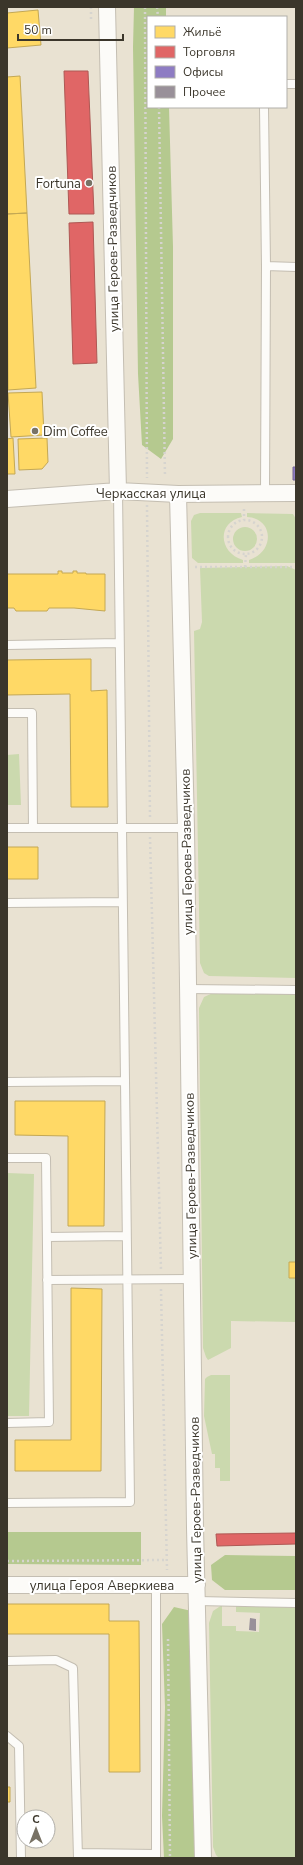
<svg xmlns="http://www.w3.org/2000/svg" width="303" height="1865" font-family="'Nunito Sans',sans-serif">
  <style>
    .green { fill: #cbd9ae }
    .forest { fill: #b5c98f }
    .homes { fill: #ffd966; stroke: #c4a854 }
    .shops { fill: #e06666; stroke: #ae5854 }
    .offices { fill: #8e7cc3; stroke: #756795 }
    .building { fill: #999099 }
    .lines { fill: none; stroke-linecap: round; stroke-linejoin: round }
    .lane-casing { stroke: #c4beb2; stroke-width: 10 }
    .street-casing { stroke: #c4beb2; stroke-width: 18 }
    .path { stroke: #d6d4cf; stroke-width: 2.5; stroke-dasharray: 2 3; stroke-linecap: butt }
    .lane { stroke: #fcfbf8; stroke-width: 8 }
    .street { stroke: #fcfbf8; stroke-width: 16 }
    .poi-dot { fill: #787265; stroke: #fff; stroke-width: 1.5 }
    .labels { text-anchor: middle; stroke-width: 4; stroke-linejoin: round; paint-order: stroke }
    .poi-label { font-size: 13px; fill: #3b362b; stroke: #fff; text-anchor: end }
    .street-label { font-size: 13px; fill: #3b362b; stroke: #fff }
  </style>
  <rect width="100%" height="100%" fill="#e9e2d2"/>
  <path class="green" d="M200,513H241L242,517C216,523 219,553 243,560V563H198L192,558L191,521L194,515Z
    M247,513L293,514L296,519V563H249V560C275,552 274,518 247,517Z
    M233 539a12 12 0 1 1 24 0a12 12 0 1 1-24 0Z
    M287,566L296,570V978L209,976L204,973L200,963L194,631L200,629L202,622L200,568Z
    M19,754L21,805H7V755Z
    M215,992L296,994V1438L295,1322L231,1321V1348L208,1360L206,1357L203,1348L199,1008L204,997Z
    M7,1173L34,1174L29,1416H7Z
    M211,1375H230V1481H220V1468H215V1454H212L204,1416L205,1379L207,1377Z
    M222,1605V1626H236V1631L259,1632L260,1613L236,1612V1605L296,1607V1858H219L216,1855L213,1847L209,1623L213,1611Z"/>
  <path class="forest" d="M134,7H166V17H148V107H169L173,247V439L161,459L142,445L138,374L133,47Z
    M7,1532H141V1565L7,1564Z
    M225,1555L296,1556V1590H225L212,1580L211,1565Z
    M174,1607L196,1612L204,1858H164L162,1816L165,1707L162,1624Z"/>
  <path class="homes" d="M38,10L41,45L7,48V13Z
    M20,76L27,213L7,214V77Z
    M27,213L36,388L8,390L7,214Z
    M42,392L44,435L11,437L8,393Z
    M13,438L15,474H7V439Z
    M47,438L48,462L42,469L19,470L18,439Z
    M58,571H62V573H73V571H77V573H86V574H105V611L74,608H49L47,611H16L14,608H7V574H58Z
    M91,659V691L107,690L108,807H71L70,694L7,695V660Z
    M7,847H38V879H7Z
    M15,1101H105L104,1226H68V1136L15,1135Z
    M289,1262H296V1278H289Z
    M71,1288L102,1289L101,1471H15V1440H71Z
    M7,1604H109V1621H139L140,1772H109V1634H7Z
    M7,1787H10V1802H7Z"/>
  <path class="shops" d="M64,71H88L94,214H69Z
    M93,222L97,363L73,364L69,223Z
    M296,1533V1544L217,1546L216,1534Z"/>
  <path class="offices" d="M293,467H296V480H293Z"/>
  <path class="building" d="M250,1618L256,1619V1631L249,1630Z"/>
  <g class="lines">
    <g class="lane-casing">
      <path id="lane" d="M286,84H296
        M264,107L266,266L265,493
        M266,266L296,267
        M7,645L119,643
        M7,713H32L33,828
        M7,828H186
        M7,903L122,902
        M188,989L296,990
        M7,1082L124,1081
        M7,1158H46L49,1422L7,1423
        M47,1237L126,1236
        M47,1280L192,1279
        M7,1503L130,1502L118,491
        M156,1586V1858
        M198,1601L296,1603
        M7,1661L56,1660L73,1668L78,1858
        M7,1736L19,1746L21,1858
        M78,1853L156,1854"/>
    </g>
    <g class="street-casing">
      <path id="street" d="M107,7L118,491
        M178,494L186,828L195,1528L203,1858
        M7,499L118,491L178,494L296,493
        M7,1585H197"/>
    </g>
    <path class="path" d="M91,7V22
      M145,7L147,478
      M157,7L158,17
      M159,107L165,477
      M147,505L150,818
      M244,509V520
      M228 537a17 17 0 1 1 34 0a17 17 0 1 1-34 0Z
      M195,567H296
      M245,567L246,554
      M150,837L161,1270
      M161,1289L167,1570
      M7,1561L167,1560
      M168,1639L170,1858"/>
    <use href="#lane" class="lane"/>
    <use href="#street" class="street"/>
  </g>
  <g class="poi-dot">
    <circle cx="89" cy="183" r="4"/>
    <circle cx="35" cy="431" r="4"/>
  </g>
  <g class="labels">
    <g class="poi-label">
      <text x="81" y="188">Fortuna</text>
      <text x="43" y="436" text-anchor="start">Dim Coffee</text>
    </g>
    <g class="street-label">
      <text transform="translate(112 249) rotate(-91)" y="5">улица Героев-Разведчиков</text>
      <text x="151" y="498">Черкасская улица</text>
      <text transform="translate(186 852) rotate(-91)" y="5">улица Героев-Разведчиков</text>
      <text transform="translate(190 1176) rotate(-91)" y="5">улица Героев-Разведчиков</text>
      <text transform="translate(195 1500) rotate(-91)" y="5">улица Героев-Разведчиков</text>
      <text x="102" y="1590">улица Героя Аверкиева</text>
    </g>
  </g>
  <rect width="303" height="1865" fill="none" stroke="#3b362b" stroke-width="16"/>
  <rect x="147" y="16" width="140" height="92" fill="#ffffff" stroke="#b1afaa"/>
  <rect x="155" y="26" width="20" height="12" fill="#ffd966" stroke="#b1afaa"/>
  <text x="183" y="36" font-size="12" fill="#3b362b">Жильё</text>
  <rect x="155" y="46" width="20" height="12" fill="#e06666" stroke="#b1afaa"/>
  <text x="183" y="56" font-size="12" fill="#3b362b">Торговля</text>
  <rect x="155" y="66" width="20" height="12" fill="#8e7cc3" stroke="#b1afaa"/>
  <text x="183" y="76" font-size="12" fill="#3b362b">Офисы</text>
  <rect x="155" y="86" width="20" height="12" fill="#999099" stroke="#b1afaa"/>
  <text x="183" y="96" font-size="12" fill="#3b362b">Прочее</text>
  <g transform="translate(36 1829)"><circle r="19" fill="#ffffff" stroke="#b1afaa"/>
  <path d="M0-3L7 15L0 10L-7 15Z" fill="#787265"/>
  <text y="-6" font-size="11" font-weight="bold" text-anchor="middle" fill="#3b362b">С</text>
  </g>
  <path d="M18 34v6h105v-6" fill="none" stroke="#3b362b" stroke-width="2"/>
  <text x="24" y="34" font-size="12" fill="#3b362b" stroke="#ffffff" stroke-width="3" paint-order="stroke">50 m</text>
</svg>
